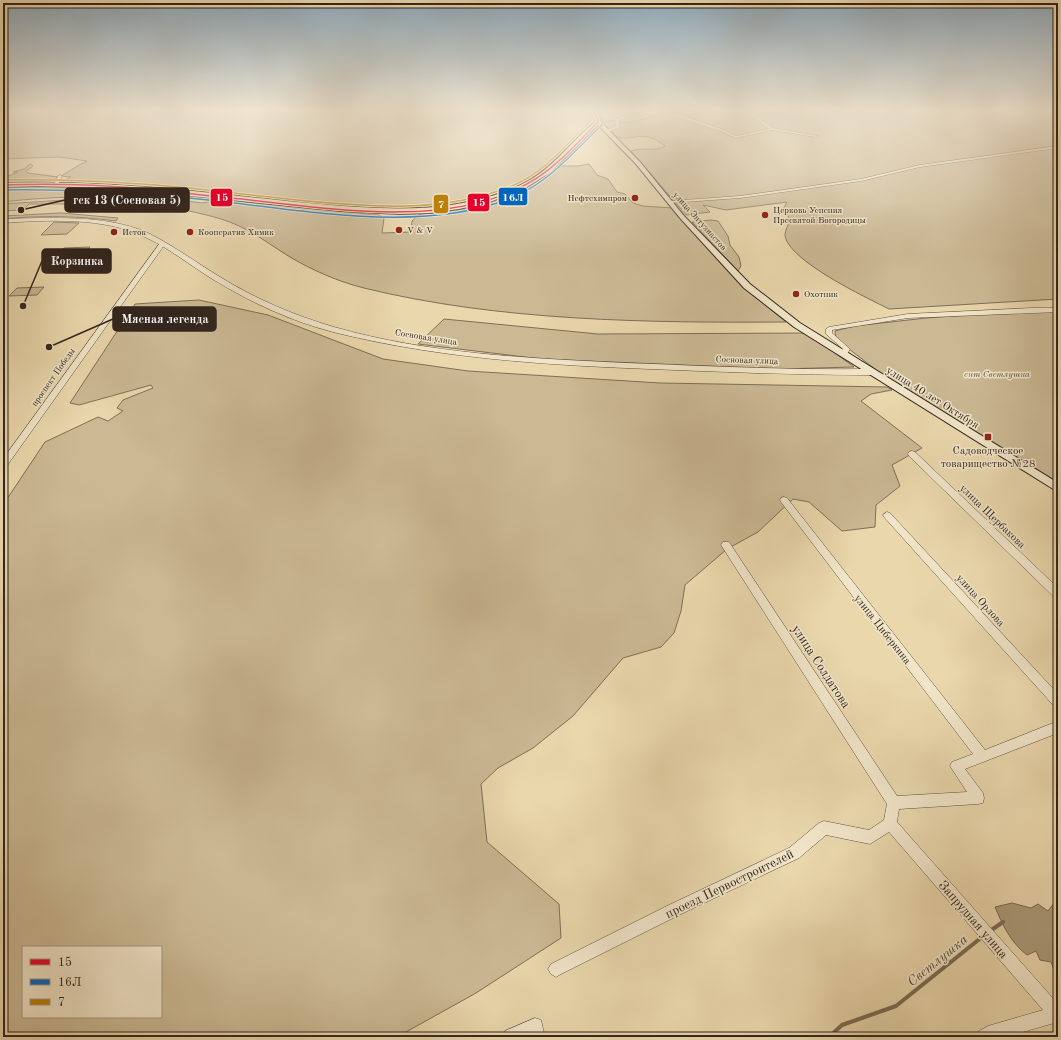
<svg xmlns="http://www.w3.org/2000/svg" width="1061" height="1040" font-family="'Old Standard TT',serif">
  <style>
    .green { fill: #cbb994; stroke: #7e6f58; fill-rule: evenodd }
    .water { fill: #ab9a7b; stroke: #7b6b55 }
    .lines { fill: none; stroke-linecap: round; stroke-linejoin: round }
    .stream { stroke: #7b6b55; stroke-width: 4 }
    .minor-casing { stroke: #605241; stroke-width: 1 }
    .tertiary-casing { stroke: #605241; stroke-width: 1 }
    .secondary-casing { stroke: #32251d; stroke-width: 2 }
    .primary-casing { stroke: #32251d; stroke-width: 2 }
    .minor { fill: #f1e5c9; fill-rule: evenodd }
    .tertiary { fill: #f1e5c9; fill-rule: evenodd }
    .secondary { fill: #f1e5c9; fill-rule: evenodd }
    .primary { fill: #ead7ac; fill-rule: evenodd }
    .bus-1-casing { stroke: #f1e5c9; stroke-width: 3 }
    .bus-2-casing { stroke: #f1e5c9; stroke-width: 3 }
    .bus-3-casing { stroke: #f1e5c9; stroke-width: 3 }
    .bus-1 { stroke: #e4002b; stroke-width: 1.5 }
    .bus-2 { stroke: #0065bd; stroke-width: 1.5 }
    .bus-3 { stroke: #bc7f09; stroke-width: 1.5 }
    .poi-dot { fill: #8f2418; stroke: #f1e5c9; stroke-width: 1.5 }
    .labels { text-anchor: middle; stroke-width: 3; stroke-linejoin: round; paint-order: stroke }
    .far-poi-label { font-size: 9px; fill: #32251d; stroke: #f1e5c9; text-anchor: start }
    .far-street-label { font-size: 9px; fill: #32251d; stroke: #f1e5c9 }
    .far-park-label { font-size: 9px; font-style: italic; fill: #584a3b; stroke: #f1e5c9 }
    .street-label { font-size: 11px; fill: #32251d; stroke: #f1e5c9 }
    .poi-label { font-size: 11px; fill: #32251d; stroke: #f1e5c9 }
    .near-street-label { font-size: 13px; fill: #32251d; stroke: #f1e5c9 }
    .near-water-label { font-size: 14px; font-style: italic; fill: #564839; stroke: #f1e5c9 }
    .leader { fill: none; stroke: #32251d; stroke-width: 1.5 }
    .callout-dot { fill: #32251d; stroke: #f1e5c9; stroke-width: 1.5 }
    .callout { fill: #32251d; stroke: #32251d; stroke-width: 1.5 }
    .callout-label { font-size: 12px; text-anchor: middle; font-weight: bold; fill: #fff }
    .line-badge { stroke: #f1e5c9; stroke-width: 1.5 }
    .badge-label { font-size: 11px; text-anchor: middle; font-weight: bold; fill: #fff }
  </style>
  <rect width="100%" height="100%" fill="#ead7ac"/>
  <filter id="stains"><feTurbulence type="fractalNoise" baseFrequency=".005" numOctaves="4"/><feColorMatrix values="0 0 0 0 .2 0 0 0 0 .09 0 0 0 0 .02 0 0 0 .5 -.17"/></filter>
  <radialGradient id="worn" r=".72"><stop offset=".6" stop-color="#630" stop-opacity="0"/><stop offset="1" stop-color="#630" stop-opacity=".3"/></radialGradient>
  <path class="green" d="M3,110H589C594,123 576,139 568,147C548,167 526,186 499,195C435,217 367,209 302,203C252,199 203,194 154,190C123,187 92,183 61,182L71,177L61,176L81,164L87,161L59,157L3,159Z
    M668,110H1058V299L889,309C867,298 787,260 785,235C785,231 788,225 790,220L784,208L787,202L726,210L703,205L710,212L686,215L631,151C641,147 657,152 665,146C644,130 641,139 618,138L603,123C612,119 619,123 628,122C637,122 660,114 668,110Z
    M30,164L33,166L26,171L28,173L58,177L51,181L3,183V175L7,174L9,176L18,172H13L24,169Z
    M589,164L597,175L608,179L617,192L625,194L633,203L643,206L672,208L743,286L786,322C648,323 498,321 364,288C339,282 312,270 290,257C275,248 261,237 245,229C225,218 202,214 180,209C170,207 161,205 152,203C104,195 52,196 3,202V187L61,186L123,189L118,191L93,193L145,196L202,203L223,199L368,214H377L384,218L382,233L411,232L412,221L420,214L464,209L506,197L532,184L562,166H578Z
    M80,199L133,202L124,207L91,204H29L23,210L3,211V204Z
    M61,213L118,218L116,221C78,216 41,215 3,219V216Z
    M711,220L718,221L728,236L730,245L739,257L741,266L738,271L692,222Z
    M54,222L79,223L67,234L41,235Z
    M90,247L81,256L55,257L64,248Z
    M44,287L37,295L9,296L17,288Z
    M199,300L268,315L383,359L468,371L660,383L887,387L892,390L871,394L861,401L922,448L892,465L900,486L876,505L875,527L842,531L809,502L793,499L758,532L727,549L685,585L681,611L674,633L661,647L623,658L573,716L533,748L498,768L481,784L487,842L559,904L561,938L476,993L397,1037H3V505L45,442L98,417L108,421L123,411L117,408L123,400L153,388L151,385L79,405L70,403L135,304ZM23,947H161V1017H23Z
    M1037,310L1058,311V482L892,382L836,339L835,331L855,326L926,318Z
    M444,319L598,334L808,333L854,367L779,369L541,359L418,344Z"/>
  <path class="water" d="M1058,898V972H1055L1051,962L1040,960L1036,951L1027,955C1011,943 1002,924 995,907L1012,903L1031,908L1038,904L1048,911Z"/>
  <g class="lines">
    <path class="stream" d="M990,931L1003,922
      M829,1037L842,1025L896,1006L982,937"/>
    <g class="minor-casing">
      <path id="minor" d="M657,110H666L722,129L736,136L769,129L754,118L729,110H736L756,116L773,128L818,136L816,137L772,130L736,138L720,131L661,112L619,120V128L607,132L606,130L616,126L615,120H595L611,119Z
        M1058,146V148L920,167L861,181L740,198L670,203L668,202L670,201L740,196L861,179L920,165Z
        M60,175L62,176L58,184L54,185L58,176Z
        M160,243L165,244L6,467L3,468V459Z
        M1032,308H1058V312L908,318L832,330V333L850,349L846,356L844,357L841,355L843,349L826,334V329L829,327L908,314Z
        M912,451L915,452L1058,588V598L1054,597L909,456L908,454L909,452Z
        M784,497L787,498L985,750L1058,721V733L965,769L983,793L984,798L983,803L978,804L899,809L897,822L1058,1004V1022L1005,1037H977L979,1031L988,1026L1043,1010L889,832L870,844L826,835L799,858L679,915L561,974L556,977L551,974L548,969L551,964L669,905L789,848L819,823L824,821L869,830L884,820L887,804L723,548L721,545L723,542H729L897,796L967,792L950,766L952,762L973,754L781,502L780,500L781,498Z
        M887,512L890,513L1058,694V707L1054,706L884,517L883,515Z
        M535,1018L541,1020L545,1037H503L505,1031Z"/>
    </g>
    <g class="tertiary-casing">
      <path id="tertiary" d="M40,218C75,218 117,218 150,234C174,246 197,263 220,277C256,299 293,315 334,327C428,354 528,358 625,363C707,366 789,370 871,369L875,372L871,375C797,375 724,372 650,369C544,365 437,358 333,332C291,321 252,303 214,280C191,266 169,248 145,237C104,217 47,220 3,223V219Z"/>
    </g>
    <g class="secondary-casing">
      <path id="secondary" d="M596,121H600L640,162L684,216L750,284L800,323L1058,483V492L794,327L744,288L680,218L636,164L596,123Z"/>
    </g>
    <g class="primary-casing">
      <path id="primary" d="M591,110H597L601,122L551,172L527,187L490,202L459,209L430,213L400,214L341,211L108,188L38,186L3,187V183C73,181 142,186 212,193C248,197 284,201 320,204C385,210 452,214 514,188C551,173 566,146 595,122Z"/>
    </g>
    <use href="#minor" class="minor"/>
    <use href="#tertiary" class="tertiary"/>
    <use href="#secondary" class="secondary"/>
    <use href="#primary" class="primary"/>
    <g class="bus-1-casing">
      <path id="bus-1" d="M3,185C38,184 72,184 106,186C148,188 190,194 231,198C322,207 442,230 525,185C554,170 575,145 598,122L594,110"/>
    </g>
    <g class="bus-2-casing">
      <path id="bus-2" d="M3,190C72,189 140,193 208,200C304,210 430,236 520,194C553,178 576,149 602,125L603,121L599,110"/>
    </g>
    <g class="bus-3-casing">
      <path id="bus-3" d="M3,180C65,179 127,182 189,188C225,192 261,196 297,200C369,207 445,214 514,185C546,171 567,143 592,120L589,112"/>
    </g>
    <use href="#bus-1" class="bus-1"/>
    <use href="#bus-2" class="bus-2"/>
    <use href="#bus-3" class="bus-3"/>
  </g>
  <linearGradient id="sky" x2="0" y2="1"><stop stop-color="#8faabc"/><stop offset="0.43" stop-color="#f6edda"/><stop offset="1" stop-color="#f6edda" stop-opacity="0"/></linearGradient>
  <rect width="1061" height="256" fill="url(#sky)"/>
  <g class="poi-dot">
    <circle cx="635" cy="198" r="4"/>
    <circle cx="765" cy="215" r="4"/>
    <circle cx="399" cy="230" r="4"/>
    <circle cx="114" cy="232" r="4"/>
    <circle cx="190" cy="232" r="4"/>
    <circle cx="796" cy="294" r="4"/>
    <rect x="984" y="433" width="8" height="8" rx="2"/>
  </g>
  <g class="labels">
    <g class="far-poi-label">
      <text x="627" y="201" text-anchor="end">Нефтехимпром</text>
      <text x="773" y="213">Церковь Успения<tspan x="773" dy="10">Пресвятой Богородицы</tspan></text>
      <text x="407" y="233">V &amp; V</text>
      <text x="122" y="235">Исток</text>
      <text x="198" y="235">Кооператив Химик</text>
      <text x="804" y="297">Охотник</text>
    </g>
    <g class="far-street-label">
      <text transform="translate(700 221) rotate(48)" y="3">улица Энтузиастов</text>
      <text transform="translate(426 337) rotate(9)" y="3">Сосновая улица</text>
      <text transform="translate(747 360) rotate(2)" y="3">Сосновая улица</text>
      <text transform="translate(53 377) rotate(-55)" y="3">проспект Победы</text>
    </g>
    <g class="far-park-label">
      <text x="997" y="377">снт Светлушка</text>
    </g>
    <g class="street-label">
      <text transform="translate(933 397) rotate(32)" y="4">улица 40 лет Октября</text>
      <text transform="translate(993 516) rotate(44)" y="4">улица Щербакова</text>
      <text transform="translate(981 600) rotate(48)" y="4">улица Орлова</text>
      <text transform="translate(883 629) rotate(52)" y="4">улица Циберкина</text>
    </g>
    <g class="poi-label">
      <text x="988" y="454">Садоводческое<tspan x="988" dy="13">товарищество №28</tspan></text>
    </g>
    <g class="near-street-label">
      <text transform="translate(822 666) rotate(57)" y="5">улица Солдатова</text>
      <text transform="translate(729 883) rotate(-26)" y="5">проезд Первостроителей</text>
      <text transform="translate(974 919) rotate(49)" y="5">Запрудная улица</text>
    </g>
    <g class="near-water-label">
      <text transform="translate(937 960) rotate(-39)" y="5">Светлушка</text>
    </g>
  </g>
  <path class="leader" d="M21 210L65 200M23 306L42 261M49 347L113 319"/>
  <g class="callout-dot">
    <circle cx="21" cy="210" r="4"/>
    <circle cx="23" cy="306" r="4"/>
    <circle cx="49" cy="347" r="4"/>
  </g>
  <g class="callout">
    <rect x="65" y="188" width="124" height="24" rx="4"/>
    <rect x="42" y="249" width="69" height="24" rx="4"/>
    <rect x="113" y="307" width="103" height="24" rx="4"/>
  </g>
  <g class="callout-label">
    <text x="127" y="204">гск 13 (Сосновая 5)</text>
    <text x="77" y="265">Корзинка</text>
    <text x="165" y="323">Мясная легенда</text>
  </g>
  <g class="line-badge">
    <rect x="498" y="187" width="30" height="19" rx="4" fill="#0065bd"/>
    <rect x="210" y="188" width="23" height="19" rx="4" fill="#e4002b"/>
    <rect x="467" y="193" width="23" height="19" rx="4" fill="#e4002b"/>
    <rect x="433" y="194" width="16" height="20" rx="4" fill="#bc7f09"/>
  </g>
  <g class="badge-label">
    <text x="513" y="201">16Л</text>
    <text x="222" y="201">15</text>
    <text x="479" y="206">15</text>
    <text x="441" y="208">7</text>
  </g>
  <rect width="1061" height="1040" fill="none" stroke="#ead7ac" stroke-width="16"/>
  <rect x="4" y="4" width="1053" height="1032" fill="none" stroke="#32251d" stroke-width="2"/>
  <rect x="8" y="8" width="1045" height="1024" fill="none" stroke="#32251d"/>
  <rect x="22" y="946" width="140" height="72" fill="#f1e5c9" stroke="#a59884"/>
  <rect x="30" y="959" width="20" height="6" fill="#e4002b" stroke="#a59884"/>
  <text x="58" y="966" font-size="12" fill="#32251d">15</text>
  <rect x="30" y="979" width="20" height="6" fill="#0065bd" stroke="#a59884"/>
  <text x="58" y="986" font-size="12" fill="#32251d">16Л</text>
  <rect x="30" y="999" width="20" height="6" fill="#bc7f09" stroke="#a59884"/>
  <text x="58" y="1006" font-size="12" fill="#32251d">7</text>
  <rect width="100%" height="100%" filter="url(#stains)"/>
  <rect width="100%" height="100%" fill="url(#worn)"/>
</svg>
